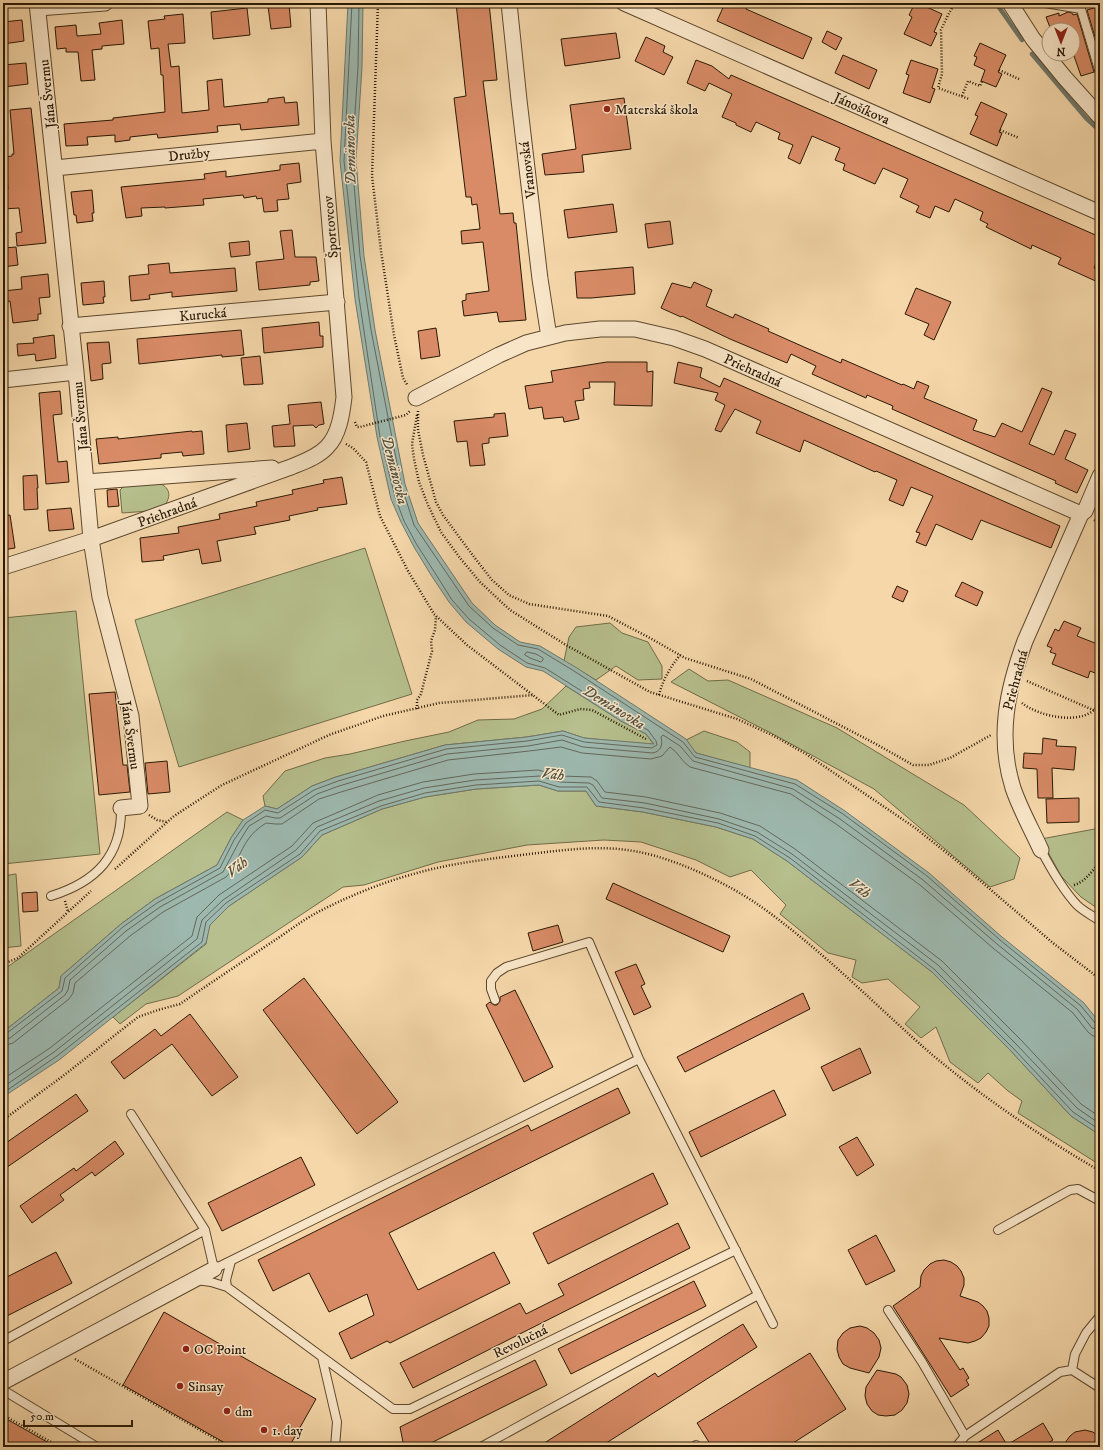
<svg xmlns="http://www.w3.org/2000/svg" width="1103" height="1450" font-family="'IM FELL DW Pica',serif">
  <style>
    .green { fill: #b6bf8d; stroke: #706c48 }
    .water { fill: #9db8af; stroke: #6f786b }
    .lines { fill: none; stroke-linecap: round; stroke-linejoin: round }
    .shore { stroke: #64685a; stroke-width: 1 }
    .stream { stroke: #6f786b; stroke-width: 4.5 }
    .building { fill: #d88b66; stroke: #2a1904 }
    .lane-casing { stroke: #5d482d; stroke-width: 10 }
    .street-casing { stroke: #5d482d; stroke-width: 17 }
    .path { stroke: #2a1904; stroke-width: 2.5; stroke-dasharray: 1 2; stroke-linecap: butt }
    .lane { stroke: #f8e5c7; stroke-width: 8 }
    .street { stroke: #f8e5c7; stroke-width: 15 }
    .poi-dot { fill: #8f2418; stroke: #f8e5c7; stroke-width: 1.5 }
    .labels { text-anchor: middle; stroke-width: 3; stroke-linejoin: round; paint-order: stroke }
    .street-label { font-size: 14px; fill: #2a1904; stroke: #f8e5c7 }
    .poi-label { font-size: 14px; fill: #2a1904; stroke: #f8e5c7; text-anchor: start }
    .water-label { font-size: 15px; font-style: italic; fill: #525140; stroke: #f8e5c7 }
  </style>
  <rect width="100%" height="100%" fill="#f5d7a9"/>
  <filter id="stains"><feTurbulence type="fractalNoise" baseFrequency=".005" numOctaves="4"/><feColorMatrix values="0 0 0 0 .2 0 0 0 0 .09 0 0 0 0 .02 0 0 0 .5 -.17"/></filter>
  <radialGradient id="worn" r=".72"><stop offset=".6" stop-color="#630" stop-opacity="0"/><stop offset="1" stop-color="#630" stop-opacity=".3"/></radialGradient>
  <path class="green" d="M159,483C169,487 172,495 165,505L149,511L122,513L120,490L124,486Z
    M365,548L412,694L179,767L135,620Z
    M76,611L100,854L3,864V618Z
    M610,623L622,633L648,642L662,666V679L638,680L616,666L596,680L564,661L569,637L576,627Z
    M689,669L708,681L728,680L837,728L964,805L996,835L1020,858L1014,879L990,887L874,789L769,732L671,682Z
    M566,686L621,721L646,734L654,745L584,738L563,731L527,737L445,745L336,777L312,786L277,809L265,806L263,796L285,771L325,758L350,754L405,741L449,732L478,720L514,719L542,709Z
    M704,731L737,742L750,752V768L696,753L686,740Z
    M539,785L558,791H586L596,806L643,812L716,827L753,839L787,861L932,972L1010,1050L1071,1116L1100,1135V1165L1018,1113L1022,1101L1008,1091L988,1073L978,1083L950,1062L936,1027L921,1038L905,1024L920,1007L888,979L862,983L852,977L856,960L828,953L780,914L786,905L751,870L730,877L696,860L641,842L604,840L527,845L438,862L364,885L343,887L178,996L146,1004L120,1024L113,1017L206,944L209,925L229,906L302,857L322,835L382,809L425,797L476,789Z
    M227,812L243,820L231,838L217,865L155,899L121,924L61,976L59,988L3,1032V970Z
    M1100,828V910L1081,897L1061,876L1041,839Z
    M16,874L21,946L3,948V876Z"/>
  <path class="water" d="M348,3H363L362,67L356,160L364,256L375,330L405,484L418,523L472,603L495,625L520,642L540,646L577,668L686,739L696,753L797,780L845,811L929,873L1002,937L1084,1003L1100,1023V1135L1071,1116L1010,1050L932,972L787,861L753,839L716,827L643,812L596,806L586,791H558L539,785L476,789L425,797L382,809L322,835L302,857L229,906L210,925L206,943L59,1060L3,1097V1032L59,988L61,976L121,924L155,899L217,865L231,838L243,820L265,806L277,809L312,786L336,777L445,745L527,737L563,731L584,738L654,744L646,734L621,721L543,671L526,667L498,649L466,622L449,602L431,575L414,547L401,522L391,499L377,437L355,299L340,161Z
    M1100,1335V1370C1095,1358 1093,1346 1100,1335Z"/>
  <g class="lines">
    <path class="shore" d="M359,3L358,67L352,160L360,256L371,330L401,484L414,525L469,606L493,628L518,645L538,649L574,671L683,742L695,757L795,784L843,814L927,876L1000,940L1081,1006L1096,1024L1100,1025
      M527,652L536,654L543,658V660L541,662L530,658L525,655Z
      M3,1034L7,1033L62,991L65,978L123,927L157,903L220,868L234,840L246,823L265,810L278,813L314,790L338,781L446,749L527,741L562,735L584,742L652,748L657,745L656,741L648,730L623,717L545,668L527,663L500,645L469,619L452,600L435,573L417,545L404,521L395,497L380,437L359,298L344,161L352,3
      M3,1040L10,1038L65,995L68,990L70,980L126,931L160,907L223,872L239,842L249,826L266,816L275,818H280L317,794L339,786L447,754L528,746L562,740L583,747L653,753C661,751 663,745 661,737L663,735L680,746L693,761L793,789L840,819L923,880L997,944L1077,1009L1092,1028L1100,1030
      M3,1046L13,1043L69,999L73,993L75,983L130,936L163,912L226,877C231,872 234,866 237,860C245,843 250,833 266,823L275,824H282L319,799L341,792L448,760L529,751L561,747L582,753L651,759L662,756L670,747C678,752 682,762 690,767L791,794L836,824L920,885L993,948L1073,1013L1088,1032L1093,1036L1100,1037
      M3,1079L50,1048L192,936L197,917L219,895L292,846L313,823L378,795L423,782L474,774L538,770L561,776L591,777L597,781L605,792L646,797L720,813L760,826L795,849L942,961L1021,1040L1081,1104L1100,1117
      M3,1087L54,1052L197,939L202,920L223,900L296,850L317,827L379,801L424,788L475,780L540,776L560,782L589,783L593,785L602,798L645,803L719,819L757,832L792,854L938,965L1016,1044L1077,1108L1100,1124
      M3,1093L57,1056L202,942L206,922L226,903L300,854L320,831L381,806L425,793L476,785L539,781L559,787H587L599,802L644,808L718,823L755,836L790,858L934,969L1013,1048L1073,1112L1100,1130"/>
    <path class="stream" d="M996,3L1022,40
      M1032,54L1086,118L1100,131"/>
  </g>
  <path class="building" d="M456,3H489L497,80L483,81L500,214L513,213L514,223H516L526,320L499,322L497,312L464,316L462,301L466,300V294L489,291L483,242L462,244L461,231L480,229L477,204L472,205L471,197H466L454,98L466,96Z
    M725,3H740L747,6L746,9L812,38L803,59L717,21Z
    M915,3H918L942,14L934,32L937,33L931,46L904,34L912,17L909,15Z
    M289,4L291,27L271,29L268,6Z
    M1100,6V54L1087,10Z
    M247,8L250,35L213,39L211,12Z
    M1068,12L1072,13L1073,15L1077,14L1094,72L1081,76L1073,53V30H1051L1046,17L1059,13V16Z
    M183,14L185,43L168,44L171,67L179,66L182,113L209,110L207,81L222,79L224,107L268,102V99L284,97L285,103L297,102L299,125L241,130L240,124L217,126L218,132L158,138L157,134L130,137V140L115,142V135L87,137L88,145L66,146L64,124L113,120V118L165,112L163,75H161L159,48L151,49L148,21L165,19L164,16Z
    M22,20L24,41L3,44V22Z
    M122,20L124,44L102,46V49L92,50L95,80L81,81L78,52H66V48L57,49L55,27L76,25L77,36L101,34L99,23Z
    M827,31L842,38L836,50L822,42Z
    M616,33L620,58L565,66L561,39Z
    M646,37L665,46L663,52L673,57L664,75L635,61Z
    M980,43L1006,55L998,72L1002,74L996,87L981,81L985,70L974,65L977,57L974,56Z
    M843,55L877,70L869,89L835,73Z
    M696,60L712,66L729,79L731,75L1100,237V253L1094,268L1100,271V283L1058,264L1061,258L1032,245L1031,249L986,227L988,224L980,220L983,212L955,199L949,212L935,206L930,218L916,212L919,206L900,197L908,179L883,168L875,184L843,170L845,164L835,160L840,148L812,136L800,164L788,158L793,145L778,139L780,133L756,122L751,132L736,125V123L722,117L732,94L709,83L705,91L687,83Z
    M911,60L938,69L932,88L935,89L930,103L903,93L909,75L906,74Z
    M26,63L28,84L4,87L3,65Z
    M624,98L631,149L582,155L584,172L545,175L542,154L576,149L570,105Z
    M981,102L1007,114L999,132L1002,133L997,146L970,134L978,116L975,115Z
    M31,108L46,243L17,246L16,233L22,232L19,208L3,209V189H8L5,157L12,156V154H14L10,110Z
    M299,163L301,182L287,184L289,199L277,200L278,211L264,212L262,198L257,199L256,196L244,198L243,195L203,199L204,205L165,208V207L141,208L142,216L126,218L121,187L205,179L204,174L226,171V177L280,170V165Z
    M92,190L94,213H92L93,221L77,223L76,215H74L71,192Z
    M613,204L617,232L568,238L564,210Z
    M670,221L673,244L648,248L645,224Z
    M292,230L295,257H316L319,281L310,282V285L259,290L256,262L284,259L280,231Z
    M249,241L250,255L231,257L229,243Z
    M16,247L18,265L3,267V248Z
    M169,263L170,273L235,268L237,291L172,297V292L149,295L150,299L131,301L129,276L149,274L148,265Z
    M633,267L635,294L591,298H577L575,272Z
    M48,274L50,297L39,298L41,314H38V320L13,323L10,301L3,302V291L22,289L21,277Z
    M104,281L105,297H103L104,303L83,305L81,283Z
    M694,282L712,290L706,306L733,318L735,314L769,329L768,331L804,347L841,363L842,359L902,385L903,384L914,389L917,381L929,386L924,398L977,420L973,430L995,437L1002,423L1022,432L1042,388L1052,392L1029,444L1054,455L1065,430L1076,434L1065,459L1088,470L1077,493L1055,483L1056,481L892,409L893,406L867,395L866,398L812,374L816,366L791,354L787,363L730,339L682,316L681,317L661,308L672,283L691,288Z
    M916,288L951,302L934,340L924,335L929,324L905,314Z
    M319,322L320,336H323V347L264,353L262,328Z
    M436,328L440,356L421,359L418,331Z
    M241,330L244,355L222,357V355L139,364L137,339Z
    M54,335L56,358L36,361L35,354L18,356L17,344L34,343L33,338Z
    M109,342L111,363L102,364L103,379L91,381L87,343Z
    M260,356L263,384L244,385L241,358Z
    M607,362H647V372L653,371L652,406L614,405L615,382H589L590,388L583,389L584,400L575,401L579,419L564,422L563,417L544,419L542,407L529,409L525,386L553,382L551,371Z
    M678,362L702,368L700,377L720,387L724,378L1060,526L1051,548L981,520L972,540L936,524L926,546L916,542L920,533L916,532L933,496L911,487L903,506L889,500L897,480L876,471L875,472L804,440L800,452L756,433L761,421L735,409L721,432L715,430L725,405L715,400L718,393L674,383Z
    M60,391L62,414L53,415L58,462L67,461L69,482L46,484L39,393Z
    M321,402L324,424L319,425L316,428L313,425L293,426L295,446L274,447L272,426L290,424L288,405Z
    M505,413L508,436L489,438V443L482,444L485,465L470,466L467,441L457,442L454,421L494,417V414Z
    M247,423L250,449L228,452L226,425Z
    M192,431V432L202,431L204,454L183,456L182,452L161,454V458L99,464L96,439L118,437V439Z
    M37,475L38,488H37L38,509L24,510L23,476Z
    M342,477L347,504L317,508L318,510L289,516L290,520L254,527L256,534L217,541L221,561L202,564L199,549L163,556L164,560L142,562L140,538L179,533L178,527L220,519L219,514L257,506L256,502L293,494L292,490L324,483L323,480Z
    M117,489L119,506L108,507L107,490Z
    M71,508L74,529L49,531L47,510Z
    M10,515L15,548L3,550V516Z
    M962,582L983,592L977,606L955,596Z
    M897,586L908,591L903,602L892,597Z
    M1064,621L1081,628L1077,636L1100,645V675L1090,671L1088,678L1052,664L1056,654L1050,652L1052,648L1047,646L1055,629L1059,631Z
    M115,692L123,765H127L130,792L99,795L89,694Z
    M1043,738L1057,740L1056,746L1076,747L1074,770L1052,768L1053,798H1038L1037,769L1023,768L1024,753L1042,754Z
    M167,761L170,792L148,794L145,763Z
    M1079,798V822L1047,823L1046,799Z
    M613,883L730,936L723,952L606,899Z
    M37,892L38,911L23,912L22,893Z
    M558,925L563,942L533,951L528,933Z
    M636,964L645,984L641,986L651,1007L634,1015L615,972Z
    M304,978L398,1102L357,1134L263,1010Z
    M515,990L553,1067L524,1082L486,1005L490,1002L494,1005H497L500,1001V997Z
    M803,993L810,1009L685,1072L677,1057Z
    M190,1014L238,1077L212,1096L172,1044L124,1079L111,1062L155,1029L161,1036Z
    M860,1048L871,1073L833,1091L821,1067Z
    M618,1088L630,1113L389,1233L418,1290L494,1252L510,1283L390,1343L387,1341L351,1359L339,1333L374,1315L367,1294L329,1312L309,1273L273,1291L258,1260L528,1125L531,1131Z
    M774,1090L786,1115L701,1157L689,1132Z
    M76,1094L88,1111L3,1170V1145Z
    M857,1137L874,1165L857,1176L839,1147Z
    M115,1141L124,1154L95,1176L92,1172L60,1195L64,1200L32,1223L20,1206L74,1168L76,1171Z
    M301,1157L315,1185L222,1231L208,1203Z
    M653,1173L668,1204L548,1264L533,1233Z
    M678,1223L690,1248L413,1388L400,1363L520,1303L526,1314L564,1295L558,1284Z
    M876,1235L895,1271L866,1285L848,1250Z
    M56,1252L72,1283L3,1318V1279Z
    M944,1260L951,1262L957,1266L961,1271L964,1278V1285L960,1296L978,1302L983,1306L987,1311L989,1318V1326L986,1332L981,1338L975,1341L968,1343L939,1338L960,1370L963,1368L969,1378L966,1380L969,1385L951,1397L893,1306L920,1287L921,1276L924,1270L930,1264L936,1261Z
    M694,1281L706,1306L571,1374L558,1349Z
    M164,1312L316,1399L289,1447H232L123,1385Z
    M743,1324L757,1347L600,1447H538L655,1373L658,1377Z
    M860,1326L867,1328L874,1333L879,1340L881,1348L879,1357L869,1373L850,1368L843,1364L839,1357L837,1349L838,1340L843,1333L850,1328Z
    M810,1353L846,1409L787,1447H712L697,1423Z
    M535,1360L547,1385L423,1447H407L403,1442L400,1427Z
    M877,1370L896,1374L901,1377L907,1385L909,1394L907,1403L902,1410L895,1415L886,1416L878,1415L872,1411L867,1404L865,1396L866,1387Z
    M3,1417L56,1447H3Z
    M1043,1423L1053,1440L1041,1447H971L998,1430L1007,1445Z
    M1085,1430L1093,1432L1100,1438V1447H1062L1070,1436L1075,1432Z"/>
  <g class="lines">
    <g class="lane-casing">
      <path id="lane" d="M1045,3L1081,9L1100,73
        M1041,850C1051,869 1062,889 1077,905C1083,911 1093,916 1100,921
        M51,896C96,882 122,856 121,808
        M495,1000L491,989V981L497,973L506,967L589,942L639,1059L773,1324
        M131,1114L205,1230
        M998,1230L1070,1190L1078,1189L1100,1201
        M196,1280L211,1282L227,1287L393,1409H410L736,1250
        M227,1287L226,1280L231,1261
        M888,1310L922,1362L965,1436
        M3,1341L205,1230L214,1269L639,1059
        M322,1357L337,1422L335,1447
        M1072,1370L1075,1354L1086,1333L1100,1316
        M3,1390L97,1447
        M696,1445L697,1447
        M481,1447L758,1295
        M956,1447L965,1436L1060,1372L1072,1370L1100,1388"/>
    </g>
    <g class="street-casing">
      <path id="street" d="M37,3L76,372L91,539L100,597L131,716L140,806L121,808
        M509,3L519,100L540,279L549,337
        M624,3L1100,213
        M1010,3L1033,39L1065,78L1100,117
        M38,8L105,3
        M55,168L323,141
        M70,326L337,302
        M3,380L76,372
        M416,398L499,355L526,343L565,333L600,329H635L674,338L705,349L1081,514
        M86,482L272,468
        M3,567L91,539L291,467C303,462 318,457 327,447C339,435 342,414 344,397L323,141L318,3
        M1041,850C1032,830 1020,809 1013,788C997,737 1007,690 1025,641L1081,514L1085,511L1100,476
        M3,1382L214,1269"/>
    </g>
    <path class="path" d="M378,3L372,176L381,251L394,335L403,378L408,386
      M955,3L948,15L941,30L942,74L938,88L969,99
      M999,70L1019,79
      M962,96L968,81L980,86L982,81
      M1000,130L1019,138
      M418,411V430L423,455L436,502L443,515L471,553L492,580L509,595L529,604L608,616L650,638L685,658L751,679L876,744L913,765H929L950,758L991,735
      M417,415L412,444L414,459L419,482L428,505L441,532L460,558L480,582L510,610L566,645L650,692L737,719L774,736L806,754L914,827L957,861L1053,943L1100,979
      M355,422L357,427H360L406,415L410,411
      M346,444L353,448L366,462L380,516L408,571L434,614L467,645L559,715L580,709L592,710L646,739
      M1094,520L1100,523
      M1027,681L1100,713
      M659,695C663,679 670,668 680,655
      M1022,703C1039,717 1088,728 1100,702
      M417,709V700L421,694L423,686L432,651L431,641L435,630L436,616
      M149,815L157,820L167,822
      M115,869L174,816L222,785L329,735L383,716L439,703L533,695
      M1074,885C1085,882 1092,871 1100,862
      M65,901L68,912L91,891
      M3,964L18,958L68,912
      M3,1120L63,1076L138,1017L158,1010L180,1004C209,984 239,964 269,944C285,934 301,921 318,912C349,896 383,882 417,873C456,862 497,858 538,853C572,849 605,845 639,852C676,859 729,884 760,906C821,949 873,1003 929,1052C982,1097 1040,1136 1100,1171
      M75,1359L230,1447
      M3,1415L60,1447"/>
    <use href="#lane" class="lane"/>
    <use href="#street" class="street"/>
  </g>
  <g class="poi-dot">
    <circle cx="607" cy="109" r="4"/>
    <circle cx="186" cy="1349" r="4"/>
    <circle cx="180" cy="1386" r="4"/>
    <circle cx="227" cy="1411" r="4"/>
    <circle cx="264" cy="1430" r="4"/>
  </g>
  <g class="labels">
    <g class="street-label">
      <text transform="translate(47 94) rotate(-96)" y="5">Jána Švermu</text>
      <text transform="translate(862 108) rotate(24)" y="5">Jánošíkova</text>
      <text transform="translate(189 154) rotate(-6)" y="5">Družby</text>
      <text transform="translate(527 170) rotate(-97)" y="5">Vranovská</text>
      <text transform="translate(330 227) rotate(-95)" y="5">Športovcov</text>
      <text transform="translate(203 314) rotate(-5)" y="5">Kurucká</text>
      <text transform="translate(753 370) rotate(24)" y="5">Priehradná</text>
      <text transform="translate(80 416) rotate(-95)" y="5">Jána Švermu</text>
      <text transform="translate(167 512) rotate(-20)" y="5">Priehradná</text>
      <text transform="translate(1015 680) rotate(-75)" y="5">Priehradná</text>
      <text transform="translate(131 735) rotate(82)" y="5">Jána Švermu</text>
      <text transform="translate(520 1341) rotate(-26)" y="5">Revolučná</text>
    </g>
    <g class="poi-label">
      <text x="615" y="114">Materská škola</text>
      <text x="194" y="1354">OC Point</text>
      <text x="188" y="1391">Sinsay</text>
      <text x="235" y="1416">dm</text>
      <text x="272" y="1435">1. day</text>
    </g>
    <g class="water-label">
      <text transform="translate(350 150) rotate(-91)" y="5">Demänovka</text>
      <text transform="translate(395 470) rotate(76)" y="5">Demänovka</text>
      <text transform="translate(614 707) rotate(32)" y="5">Demänovka</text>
      <text transform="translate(553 774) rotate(6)" y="5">Váh</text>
      <text transform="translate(237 867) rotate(-40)" y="5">Váh</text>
      <text transform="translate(860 888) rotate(38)" y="5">Váh</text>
    </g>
  </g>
  <rect width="1103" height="1450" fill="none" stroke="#f5d7a9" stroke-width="16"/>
  <rect x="4" y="4" width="1095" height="1442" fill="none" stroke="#2a1904" stroke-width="2"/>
  <rect x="8" y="8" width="1087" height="1434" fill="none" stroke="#2a1904"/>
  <g transform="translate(1061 42) rotate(180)"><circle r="19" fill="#f8e5c7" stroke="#a69379"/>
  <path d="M0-3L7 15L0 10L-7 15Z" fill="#8f2418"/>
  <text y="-6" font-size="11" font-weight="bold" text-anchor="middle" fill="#2a1904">N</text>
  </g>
  <path d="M24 1420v6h108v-6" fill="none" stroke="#2a1904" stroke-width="2"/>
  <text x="30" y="1420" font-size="12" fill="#2a1904" stroke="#f8e5c7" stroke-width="3" paint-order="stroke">50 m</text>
  <rect width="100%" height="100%" filter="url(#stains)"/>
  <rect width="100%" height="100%" fill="url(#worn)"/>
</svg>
